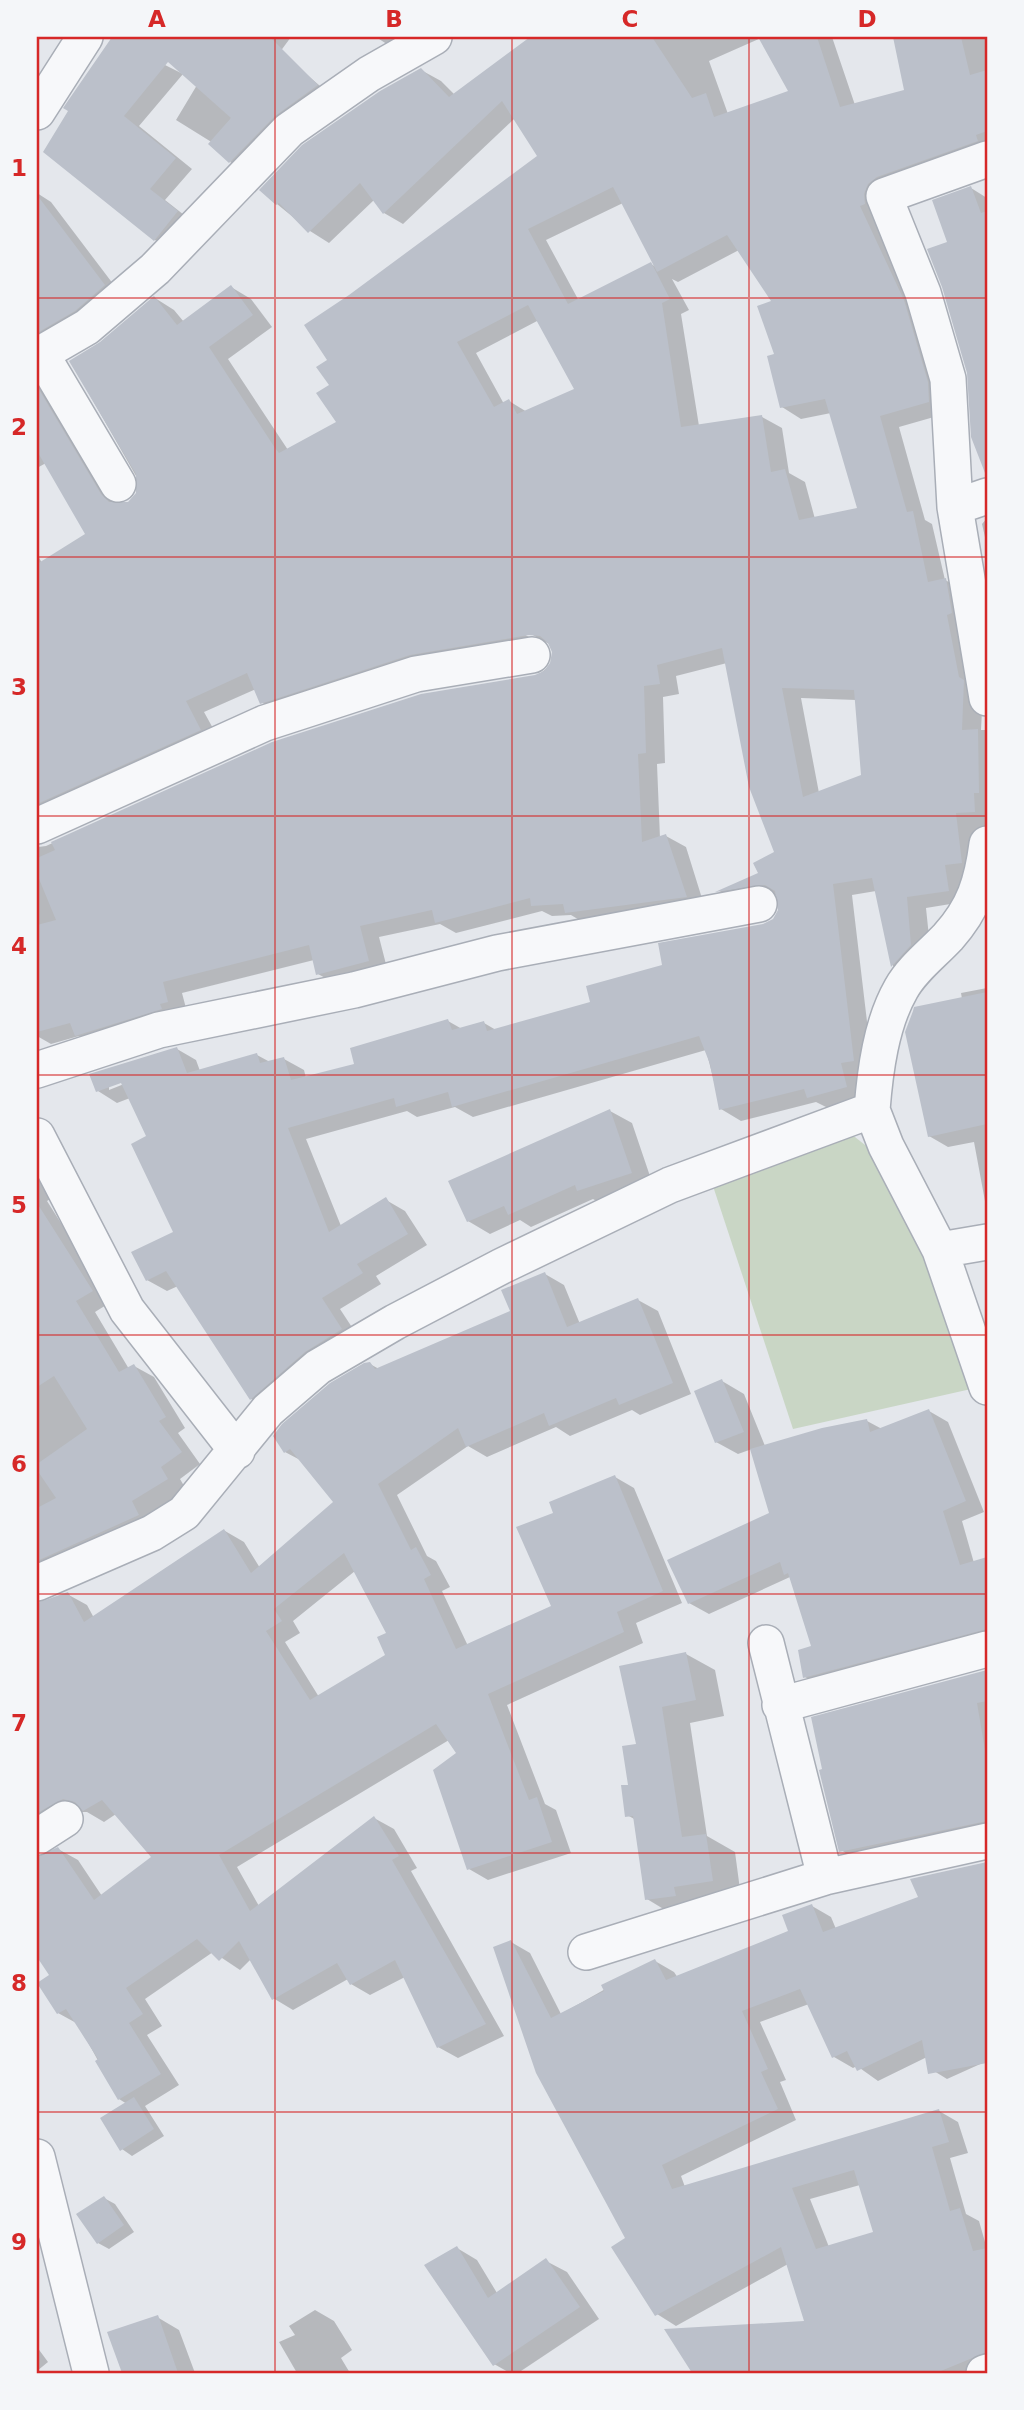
<svg xmlns="http://www.w3.org/2000/svg" width="1024" height="2410" font-family="'DejaVu Sans',sans-serif">
  <style>
    .green { fill: #c9d6c5 }
    .shadow { fill: #0003; fill-rule: evenodd }
    .building { fill: #bbc0ca; fill-rule: evenodd }
    .lines { fill: none; stroke-linecap: round; stroke-linejoin: round }
    .street-casing { stroke: #a9aeb7; stroke-width: 38 }
    .street { stroke: #f7f8fa; stroke-width: 35 }
    .grid { fill: none; stroke: #d62828; stroke-width: 2; stroke-opacity: 0.55 }
    .neatline { fill: none; stroke: #d62828; stroke-width: 2.5 }
    .grid-label { font-size: 23px; text-anchor: middle; font-weight: bold; fill: #d62828 }
  </style>
  <rect width="100%" height="100%" fill="#e4e7ec"/>
  <path class="green" d="M841,1126L879,1156L980,1387L793,1429L711,1180Z"/>
  <path class="shadow" d="M172,37H291L213,143L176,120L209,65Z
    M376,37H433L402,54Z
    M533,37H832L855,105L906,91L896,37H987V155L897,188L948,413L899,427L925,520L932,524L945,580L966,591L983,692L981,730H987V851L975,900L926,908L931,956L912,977L893,966L876,891L852,895L873,1072L866,1098L828,1108L816,1102L741,1121L721,1109L706,1050L473,1117L455,1107L417,1117L407,1111L306,1139L341,1226L386,1200L405,1211L427,1245L376,1276L381,1284L340,1309L361,1341L271,1410L251,1399L178,1286L167,1291L147,1280L175,1233L148,1137L130,1098L117,1103L98,1091L177,1049L196,1060L200,1071L257,1055L270,1062L284,1059L304,1070L306,1078L356,1065L448,1021L462,1029L484,1023L496,1030L592,1003L664,966L774,920L780,911L777,895L736,902L719,892L760,874L776,853L727,663L676,676L679,694L663,697L665,763L657,764L660,838L666,836L686,847L705,908L586,924L571,915L552,916L542,911L456,933L440,924L379,937L388,972L338,985L318,974L314,960L182,993L187,1012L97,1046L79,1036L51,1044L37,1036V838L38,847L46,846L273,743L537,676L552,664L554,652L551,645L522,629L520,632L545,646L281,714L261,702L256,689L204,712L220,741L37,834V554L42,563L87,534L46,463L37,468V371L118,503H128L137,494L140,483L71,362L101,344L155,298L174,310L184,322L231,287L251,299L272,327L228,359L288,450L338,423L330,360L350,297L539,156L515,118L403,224L384,213L374,200L329,243L310,231L277,204L421,70L441,81L455,95ZM761,38L791,92L728,114L709,61ZM623,203L656,267L651,264L579,301L546,240ZM739,250L774,302L782,407L801,419L831,413L860,509L815,519L805,482L789,473L782,428L762,417L699,426L681,314L689,310L672,279L678,282ZM539,320L577,390L527,412L509,401L504,404L476,353ZM801,698L856,700L863,776L819,793ZM128,1079L129,1082L109,1090V1086Z
    M133,49L183,74L139,126L192,169L165,200L193,222L171,250L155,240L45,152Z
    M298,67L327,92L241,168L230,162Z
    M971,188L987,198V473L973,437L969,373L949,243Z
    M37,193L51,202L123,297L37,367Z
    M987,518V546L982,524Z
    M987,988V1212L974,1142L948,1147L929,1136L962,999L961,993Z
    M610,1111L632,1123L653,1185L600,1203L593,1199L531,1227L520,1220L490,1234L468,1221Z
    M37,1169L55,1196L47,1201L111,1302L95,1312L129,1369L134,1366L154,1377L185,1428L178,1433L200,1464L180,1479L187,1491L151,1512L157,1527L37,1598Z
    M545,1274L564,1285L580,1324L638,1300L658,1311L691,1394L640,1415L632,1410L570,1436L556,1427L487,1457L468,1446L397,1495L427,1556L436,1561L450,1587L442,1591L468,1646L553,1607L556,1514L615,1477L634,1488L682,1603L636,1623L643,1643L507,1705L545,1804L556,1810L571,1853L488,1880L469,1869L458,1753L449,1740L237,1867L259,1906L374,1818L394,1829L417,1868L411,1871L504,2036L458,2058L438,2047L405,1977L370,1995L351,1984L348,1979L293,2010L273,1998L251,1959L240,1970L213,1952L145,1999L162,2026L147,2035L179,2085L145,2106L164,2136L132,2156L122,2149L127,2104L119,2099L78,2024L58,2013L52,1976L37,1953V1852L39,1859L58,1849L78,1860L102,1896L153,1858L116,1814L104,1822L87,1812H75L37,1848V1604L67,1594L87,1605L94,1618L225,1531L244,1542L260,1568L336,1502L302,1461L285,1452L370,1364L379,1369L512,1312ZM355,1571L389,1634L387,1656L319,1697L285,1642L300,1633L293,1621Z
    M722,1381L744,1394L765,1446L867,1421L882,1429L929,1411L948,1422L984,1512L962,1521L974,1563L987,1559V1644L824,1688L805,1677L813,1648L790,1577L709,1614L689,1603L771,1514L752,1449L738,1454L716,1442Z
    M686,1654L715,1670L724,1716L690,1723L707,1836L735,1852L741,1897L675,1916L647,1899L636,1820L627,1815L638,1745Z
    M987,1672V1835L860,1862L841,1850L814,1719Z
    M987,1863V2061L947,2079L929,2068L927,2057L878,2081L857,2066L853,2068L834,2057L809,2004L760,2022L786,2080L780,2082L796,2120L681,2176L685,2187L939,2111L958,2122L968,2153L950,2158L966,2214L979,2221L987,2249V2373H694L667,2331L807,2322L788,2264L676,2326L657,2314L511,1942L530,1953L561,2014L655,1961L674,1972L678,1978L790,1932L812,1906L831,1917L836,1929L920,1898L913,1880ZM860,2185L875,2234L829,2247L810,2199Z
    M104,2198L115,2204L134,2232L109,2249L98,2243Z
    M457,2248L477,2260L497,2293L546,2261L567,2272L599,2319L518,2373H510L494,2364Z
    M315,2310L334,2321L352,2350L341,2358L350,2373H297L279,2342L295,2335L289,2326Z
    M157,2317L179,2330L195,2373H123L109,2334Z
    M37,2347L48,2362L37,2371Z"/>
  <path class="building" d="M112,37H270L318,85L275,116L229,163L208,144L231,118L168,62L124,116L176,158L150,189L178,211L154,241L43,152L68,111L63,108Z
    M530,37H652L692,98L706,93L714,117L788,91L758,37H817L840,107L904,90L893,37H961L970,75L987,70V131L976,135L978,141L877,177L868,184L864,194L865,204L860,206L904,300L928,382L929,402L880,416L907,512L913,511L928,582L946,578L952,613L947,615L959,677L964,680L962,730L978,729L979,793H974L975,812L956,813L962,863L945,865L949,891L907,897L911,945L891,967L872,878L833,884L854,1061L841,1063L847,1087L807,1098L804,1089L719,1110L710,1064L699,1036L452,1107L448,1092L396,1107L394,1098L288,1128L329,1232L386,1197L408,1234L357,1264L363,1273L322,1298L342,1329L305,1352L250,1400L166,1271L146,1281L131,1252L173,1232L131,1144L146,1136L121,1083L96,1092L89,1074L177,1047L187,1073L257,1053L260,1063L284,1057L291,1080L354,1064L350,1048L448,1019L452,1030L484,1021L487,1031L590,1002L586,986L662,965L658,943L763,924L773,919L778,910L775,891L765,885L715,892L758,873L753,863L774,852L749,787L722,648L657,665L660,684L644,686L646,753L638,754L642,842L666,834L687,897L565,913L563,904L531,906L530,898L435,923L432,910L360,926L369,961L316,975L309,945L163,982L168,1002L160,1004L162,1009L75,1036L70,1023L37,1032V925L56,920L37,874V858L55,850L51,842L272,742L421,694L535,675L544,671L550,663L552,652L548,643L540,636L529,635L410,655L260,704L247,673L186,701L201,730L37,804V564L85,534L37,451V386L101,494L109,502H128L136,493V474L69,361L100,342L154,296L177,325L231,285L253,315L209,347L275,448L279,453L336,422L316,393L329,385L316,367L327,360L304,325L349,295L537,156L502,101L383,214L360,183L308,233L279,203L276,205L259,190L302,145L380,91L421,68L449,97ZM613,187L657,272L727,235L771,301L757,306L774,354L767,356L780,408L825,399L857,508L799,520L785,469L771,472L762,415L681,427L662,303L670,299L651,262L568,304L528,229ZM528,305L574,389L517,414L509,399L494,407L457,342ZM782,688L854,690L861,775L803,797Z
    M971,186L981,213L987,211L985,473L971,437L967,373L942,287L927,249L947,242L932,200Z
    M37,195L105,285L75,311L37,333Z
    M987,992V1124L928,1137L905,1032L913,1011L914,1007Z
    M610,1109L632,1173L577,1191L575,1185L508,1215L504,1206L467,1222L448,1181Z
    M37,1203L93,1291L76,1301L119,1372L134,1364L166,1417L159,1421L182,1452L161,1467L168,1479L132,1501L139,1515L37,1561V1508L56,1498L37,1470V1464L87,1429L54,1376L37,1387Z
    M545,1272L567,1327L638,1298L673,1383L619,1405L616,1398L549,1426L544,1413L466,1447L458,1428L378,1484L411,1550L416,1547L431,1575L424,1579L456,1649L551,1606L516,1527L553,1513L549,1502L615,1475L663,1591L617,1612L624,1632L488,1694L529,1800L537,1797L552,1842L467,1870L433,1770L456,1753L436,1724L219,1855L250,1911L374,1816L399,1856L392,1860L486,2024L437,2048L395,1960L350,1985L337,1963L272,2000L239,1941L219,1961L197,1939L126,1988L143,2014L129,2023L161,2074L118,2100L95,2061L98,2059L66,2009L57,2014L37,1983L49,1975L37,1957V1857L58,1847L94,1900L151,1857L102,1800L83,1811L75,1802L63,1799L37,1813V1603L68,1592L84,1622L224,1529L251,1573L333,1502L290,1449L284,1453L273,1436L282,1424L330,1383L364,1363L370,1362L375,1369L510,1311L501,1290ZM344,1553L386,1633L377,1637L385,1655L310,1700L266,1631L282,1621L274,1609Z
    M722,1379L744,1432L715,1443L694,1391Z
    M929,1409L966,1501L943,1511L960,1565L987,1557V1629L803,1678L798,1650L811,1646L788,1573L784,1575L780,1562L688,1604L667,1560L769,1513L750,1449L822,1428L867,1419L870,1432Z
    M686,1652L696,1700L662,1707L682,1837L706,1834L713,1881L674,1887L676,1896L645,1900L633,1816L625,1817L621,1785H628L622,1746L636,1744L619,1666Z
    M987,1670V1701L977,1703L987,1762V1821L839,1852L819,1770L822,1769L811,1717Z
    M987,1862V2063L928,2074L922,2040L857,2071L847,2051L832,2058L800,1989L742,2011L768,2069L761,2072L778,2109L662,2165L672,2189L939,2109L949,2142L932,2147L950,2211L960,2208L973,2251L987,2248V2352L936,2373H692L664,2329L804,2321L781,2247L655,2316L611,2247L625,2238L536,2073L493,1947L511,1940L551,2018L604,1991L601,1985L655,1959L666,1980L788,1931L782,1915L812,1904L823,1932L918,1897L910,1879ZM854,2170L873,2232L816,2249L792,2188Z
    M134,2097L154,2129L120,2151L100,2118Z
    M104,2196L124,2225L97,2244L76,2214Z
    M457,2246L488,2298L546,2258L580,2307L493,2366L424,2265Z
    M158,2315L178,2373H122L107,2332Z"/>
  <g class="lines">
    <g class="street-casing">
      <path id="street" d="M37,112L85,37
        M987,159L884,196L923,293L948,379L955,507L987,698
        M41,354L118,484
        M37,356L87,327L155,269L289,130L369,74L434,37
        M955,507L987,496
        M37,826L265,723L416,674L532,655
        M37,1070L159,1030L354,990L497,953L759,904
        M872,1110L886,1146L940,1250L987,1387
        M37,1136L127,1310L237,1451
        M940,1250L987,1242
        M37,1583L152,1533L184,1513L268,1410L318,1367L395,1322L502,1266L670,1185L872,1110C875,1071 881,1024 901,989C912,969 932,954 948,937C974,908 982,882 987,844
        M766,1643L825,1877
        M780,1705L987,1649
        M37,1837L65,1819
        M586,1952L825,1877L987,1841
        M37,2157L91,2373
        M984,2373L987,2372"/>
    </g>
    <use href="#street" class="street"/>
  </g>
  <path class="grid" d="M275,37V2373M512,37V2373M749,37V2373M37,298H987M37,557H987M37,816H987M37,1075H987M37,1335H987M37,1594H987M37,1853H987M37,2112H987"/>
  <rect width="1024" height="2410" fill="none" stroke="#f4f6f9" stroke-width="77"/>
  <rect x="38" y="38" width="948" height="2334" class="neatline"/>
  <g class="grid-label">
    <text x="157" y="27">A</text>
    <text x="394" y="27">B</text>
    <text x="630" y="27">C</text>
    <text x="867" y="27">D</text>
    <text x="19" y="176">1</text>
    <text x="19" y="435">2</text>
    <text x="19" y="695">3</text>
    <text x="19" y="954">4</text>
    <text x="19" y="1213">5</text>
    <text x="19" y="1472">6</text>
    <text x="19" y="1731">7</text>
    <text x="19" y="1991">8</text>
    <text x="19" y="2250">9</text>
  </g>
</svg>
